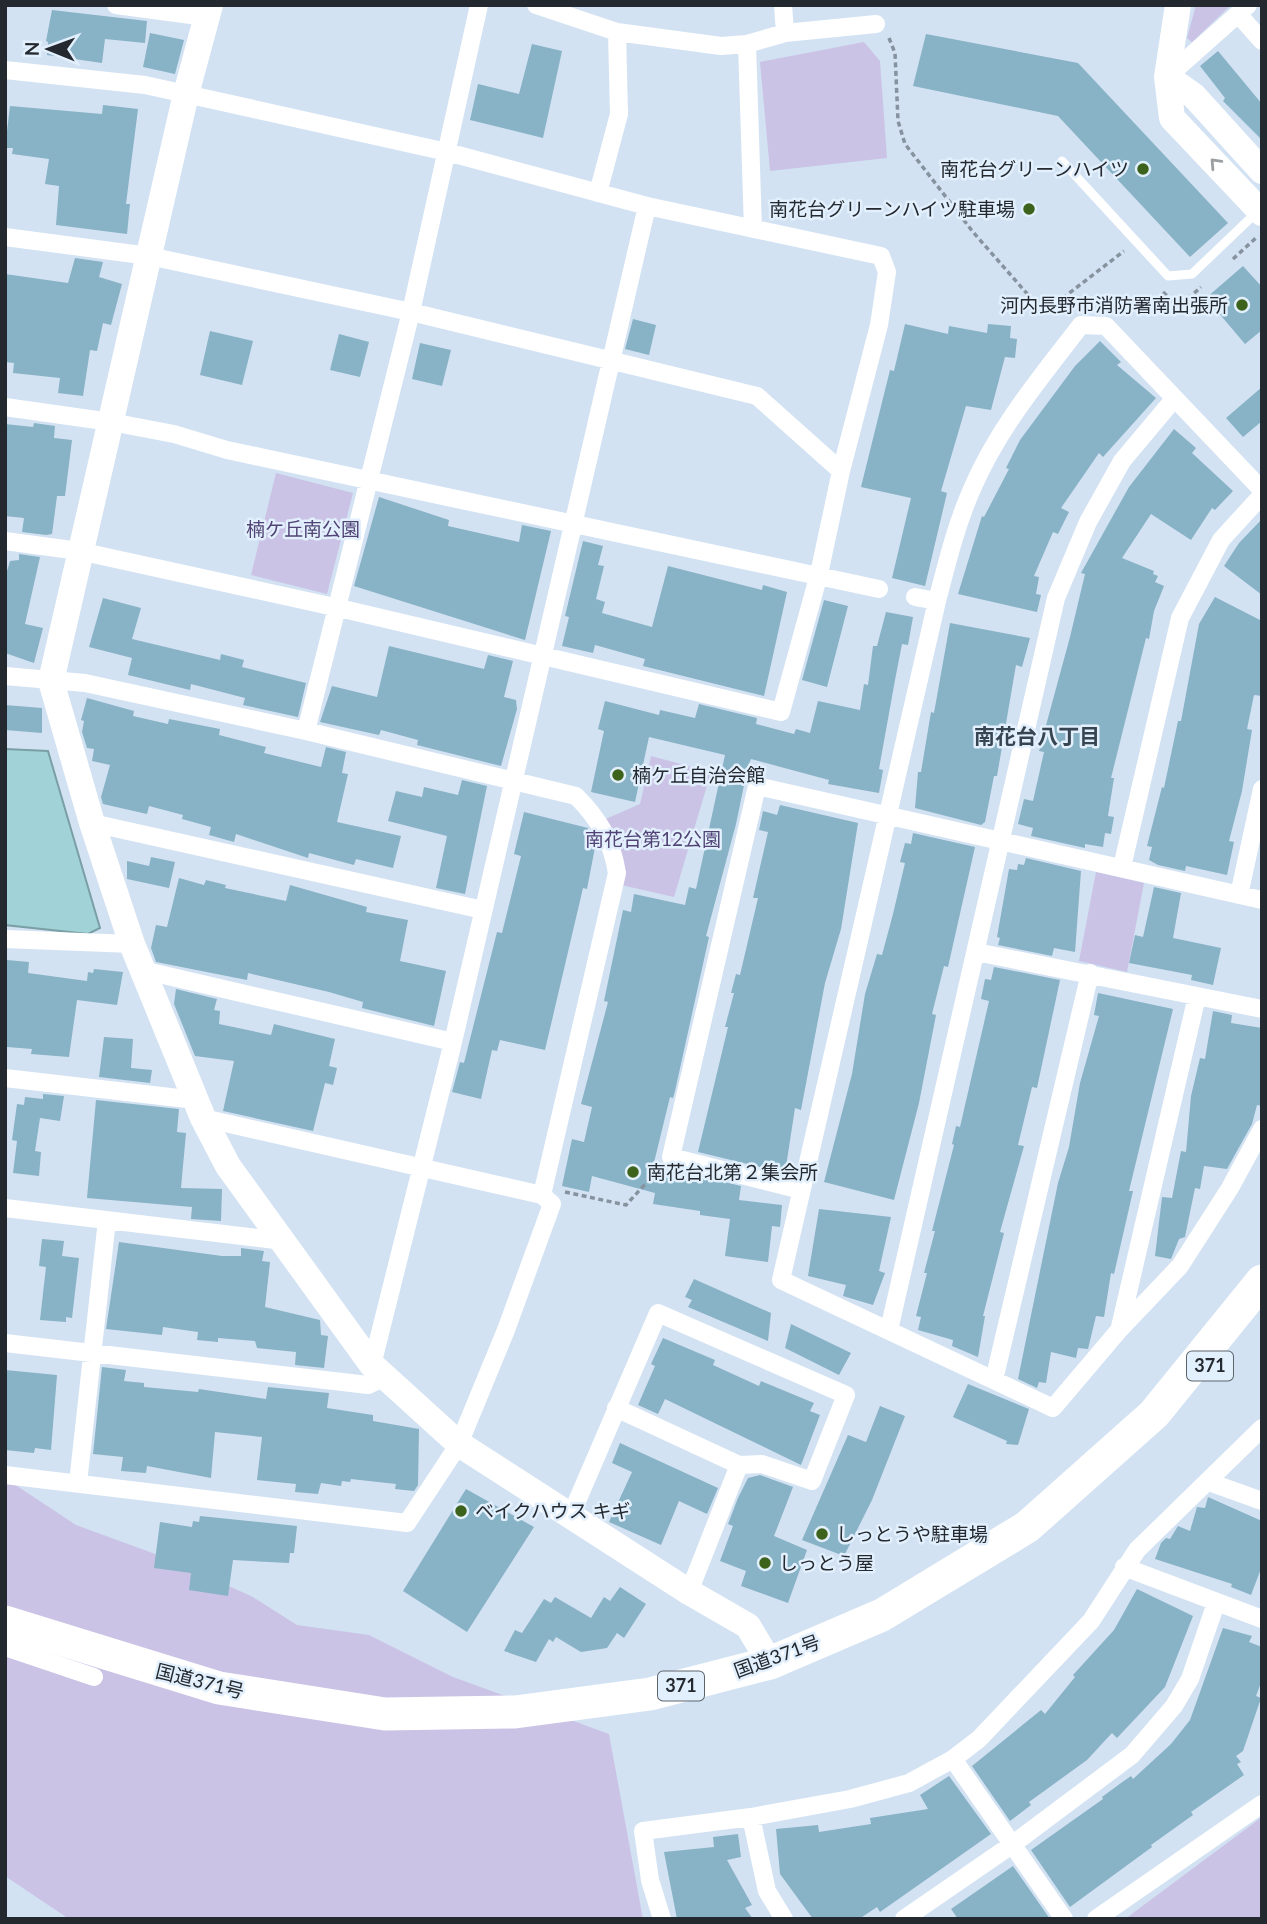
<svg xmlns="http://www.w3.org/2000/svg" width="1267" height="1924" font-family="Lato,'Noto Sans JP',sans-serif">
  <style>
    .green { fill: #cac3e5 }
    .water { fill: #a0d2d7; stroke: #7a9fa5; stroke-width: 2 }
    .building { fill: #88b2c5 }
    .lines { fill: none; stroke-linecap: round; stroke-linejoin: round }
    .path { stroke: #87929f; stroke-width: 3.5; stroke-dasharray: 5 3.5; stroke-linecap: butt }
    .lane { stroke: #fff; stroke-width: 9 }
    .street { stroke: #fff; stroke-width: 18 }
    .secondary { stroke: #fff; stroke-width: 26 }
    .highway { stroke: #fff; stroke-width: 33 }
    .oneway { stroke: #9c9fa1 }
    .poi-dot { fill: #3c621b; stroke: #e2effc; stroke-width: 2.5 }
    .labels { text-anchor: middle; stroke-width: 5; stroke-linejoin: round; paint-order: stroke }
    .shield { fill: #e2effc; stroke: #5c646c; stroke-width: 2 }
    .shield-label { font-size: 18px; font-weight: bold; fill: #23292f }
    .poi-label { font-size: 19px; fill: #23292f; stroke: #e2effc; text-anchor: start }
    .park-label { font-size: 19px; fill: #514375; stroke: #e2effc }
    .street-label { font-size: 19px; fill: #23292f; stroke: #e2effc }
    .neighbourhood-label { font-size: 21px; font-weight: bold; fill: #374451; stroke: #e2effc }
  </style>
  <rect width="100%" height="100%" fill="#d2e2f3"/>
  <path class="green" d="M1196,5H1231L1192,42L1187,38Z
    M864,42L880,61L887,158L770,171L760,62Z
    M276,473L353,493L327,594L251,575Z
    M651,756L711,772L674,897L621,885L601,821L640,804Z
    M1096,872L1144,883L1127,972L1079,961Z
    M5,1478L76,1525L169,1559L253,1597L297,1625L369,1635L453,1677L609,1734L643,1919H69L5,1876Z
    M1262,1817V1919H1125Z"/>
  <path class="water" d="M5,749L48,751L100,928L88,934L5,925Z"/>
  <path class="building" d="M52,10L147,21L145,43L105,39L102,63L47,55L48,42L46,41Z
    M150,33L184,40L175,74L143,67Z
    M926,34L1078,63L1228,223L1190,257L1058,116L913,86Z
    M532,44L562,51L543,138L470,120L478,84L519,94Z
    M1218,51L1262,104V140L1223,101L1225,98L1200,66Z
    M103,105L138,109L126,204H130L127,234L56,225L59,186L45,184L49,159L12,154L13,148H5L10,106L102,114Z
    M75,258L103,262L99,277L122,284L111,325L103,323L97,351L90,350L83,396L58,393L60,378L13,373L14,363L5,362V274L68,283Z
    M1243,266L1262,287V330L1245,344L1206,298Z
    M633,319L656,325L649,355L625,349Z
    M905,324L948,334L949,326L987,333L988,324L1011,326L1010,338L1017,339L1015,358L1005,357L991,410L966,406L941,491L947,493L925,586L892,578L911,498L861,487L890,370L894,371Z
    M210,331L253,341L242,385L200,375Z
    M339,334L369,342L360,377L330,370Z
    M1100,341L1121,362L1117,365L1156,398L1103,457L1099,453L1061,508L1069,512L1058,534L1053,532L1034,576L1039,577L1036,594L1041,595L1037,612L958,594L982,516L984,517L1009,469L1006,468L1020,440L1075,366Z
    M420,343L451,350L442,386L412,379Z
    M1262,387V421L1243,437L1226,418Z
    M34,423L55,426L54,438L72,440L65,496H57L52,534L46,535L22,532L24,518L5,516V424L33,427Z
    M1174,429L1196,448L1192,453L1233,491L1215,510L1212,508L1191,540L1151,514L1122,558L1154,571L1153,574L1158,576L1155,582L1164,586L1154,611L1149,639L1146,638L1111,778H1114L1108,816L1114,817L1111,834L1105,833L1103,847L1085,844V848L1031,836L1033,828L1018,824L1024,799L1033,801L1044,752L1039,751L1070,637L1085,574L1081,573L1129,487Z
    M379,497L449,520L448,526L519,542L522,525L551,531L525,640L354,586Z
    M1262,519V595L1224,566L1239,543Z
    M583,541L603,546L598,565L604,566L596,599L605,602L602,613L652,627L668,566L762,590L763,585L787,592L764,696L643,666L645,659L595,645L593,653L562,646L569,617L565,616Z
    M19,554L40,557L25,624L43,628L34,663L5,653V578L10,561L19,560Z
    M1215,597L1262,621V696L1254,695L1247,729L1252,730L1242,791L1229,841L1234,842L1227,875L1186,866L1185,871L1158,865L1149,860L1152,847L1147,846L1162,787L1164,788L1178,721H1181L1199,624Z
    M103,598L141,608L132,639L220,660L221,654L244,660L242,667L306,683L298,717L243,705L245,698L191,684L190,690L128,675L132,658L89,647Z
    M824,600L848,606L827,687L802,680Z
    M886,612L913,617L908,645L902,644L895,680L879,769L883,770L879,793L828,784L829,780L751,759L748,766L736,824L706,936L709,937L675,1091L673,1098L670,1097L651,1175L690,1181L692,1174L741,1186L739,1200L782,1205L780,1227L772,1226L768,1262L725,1256L730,1219L700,1215V1211L653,1204L655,1193L592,1176L589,1192L562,1186L572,1139L584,1142L592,1107L581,1104L608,1002L604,1001L623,910L631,912L634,894L685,905L689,887L696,889L725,755L649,737L635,802L591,792L604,731L598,729L605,701L659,715L660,710L695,718L699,704L757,718L756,724L794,734L796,729L810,733L818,701L860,710L864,684L868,685L873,646H877Z
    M950,623L1030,638L1022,667L1016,665L997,776H994L985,822L981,825L915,808L918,772H921L931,712L934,713Z
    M389,646L484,669L488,655L513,661L504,697L516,700L517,709L501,766L417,745L418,740L381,730L379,735L320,722L332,686L377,697Z
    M87,698L134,711L133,716L168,724L169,719L220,729L219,735L266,747L264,753L321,767L326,747L346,752L342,773L348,774L337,822L401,836L393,868L356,859L354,865L309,853L308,858L236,834L234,842L209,835L211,827L182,819L183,815L149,806L147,814L103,804L101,797L110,765L92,761L94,749L87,748L82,732L84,721L81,720Z
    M5,705L42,708V733L5,730Z
    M462,780L487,786L465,894L436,888L447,836L388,821L396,791L422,797L424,787L458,795Z
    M780,805L858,823L841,929L825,983L801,1110L795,1108L785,1173L698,1152L728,1027H725L734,993H731L736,974L740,975L758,898H753L768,832L759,830L763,811L777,815Z
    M524,812L588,828L587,838L596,842L587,889L583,888L545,1050L500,1040L497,1051L492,1050L481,1099L452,1092L460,1062L464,1063L497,932L502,933L521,856L514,854Z
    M913,833L975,847L948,967L944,966L932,1014L936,1015L919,1103L894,1200L824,1182L852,1074L865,994L877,954L882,955L893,914L905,863L900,862L905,843L911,844Z
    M151,857L175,862L169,888L127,879V861L149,866Z
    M1026,858L1081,871L1075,952L1054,948L1052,956L998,945L1000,938L997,937L1009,869L1017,870L1018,864L1024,865Z
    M179,878L204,885L206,880L226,885L225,888L286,901L290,885L367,907L366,912L408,920L400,961L446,971L434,1026L362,1008L363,1002L329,992L248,973L247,980L156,962L151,948L156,925L167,927Z
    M1154,887L1181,893L1173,938L1221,948L1213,985L1191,980L1192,975L1129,963L1135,935L1143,937Z
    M7,960L29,962L28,973L87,981L88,972L93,973L94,969L123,972L117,1005L77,1000L69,1057L31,1054L32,1049L7,1047Z
    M994,967L1060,980L1037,1088L1032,1087L1018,1145L1024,1146L1000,1232L1004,1233L983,1316H985L978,1357L952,1346L953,1340L918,1330L921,1317L916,1316L927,1273H924L935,1231H932L954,1145L952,1144L956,1126L960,1127L989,1001L981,999L985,979L991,980Z
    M176,989L217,999L214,1010L220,1011L219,1024L271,1035L274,1024L335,1039L329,1066L337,1068L333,1085L325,1083L313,1131L223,1111L234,1061L195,1056L174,1004Z
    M1098,993L1173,1009L1129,1191H1133L1114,1274L1111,1273L1104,1317L1096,1316L1088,1349L1078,1348L1076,1358L1051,1352L1046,1383L1039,1382L1037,1388L1018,1379L1058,1183L1069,1147L1080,1083L1099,1016L1094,1015Z
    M1213,1011L1232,1015L1231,1023L1262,1028V1106L1257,1105L1252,1124L1227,1169L1204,1166L1200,1189L1195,1188L1185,1237L1179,1239L1171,1259L1155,1256L1162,1197L1172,1198L1181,1151L1186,1152L1191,1096L1200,1058L1205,1059Z
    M104,1037L133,1039L131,1068L152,1070L150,1083L99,1077Z
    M43,1094L64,1096L60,1121L40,1118L35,1151L41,1152L39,1176L13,1173L17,1141L12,1140L17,1104L24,1105L25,1097L43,1099Z
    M96,1100L179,1109L177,1132L186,1133L181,1188L222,1189L221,1221L191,1219L192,1207L87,1198Z
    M819,1209L891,1217L879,1271L885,1273L873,1305L843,1296L846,1285L808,1276Z
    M42,1239L64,1241L62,1256L79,1258L72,1318L66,1317V1322L40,1320L46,1267L39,1266Z
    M119,1242L222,1256H241V1248L264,1251L262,1261L270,1262L265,1307L320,1320L321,1335L328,1336L324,1368L295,1365L296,1352L257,1348L255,1341L218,1338V1342L197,1340L198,1332L163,1327L162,1335L106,1329Z
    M694,1279L771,1313L768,1341L688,1307L692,1300L685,1297Z
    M791,1324L851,1353L839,1375L785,1348Z
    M663,1338L715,1360L713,1365L759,1386L761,1381L814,1403L810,1411L820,1415L801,1465L665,1399L658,1414L638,1405L655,1366L651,1364Z
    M102,1367L126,1370L124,1381L144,1383V1387L198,1392L199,1389L266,1399L268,1387L329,1393L327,1408L373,1415V1421L419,1429L418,1485L414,1491L395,1489L396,1484L351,1479L350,1482L342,1481L341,1486L321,1483L318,1494L295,1492L296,1484L257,1480L262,1437L215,1432L211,1478L147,1466L146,1473L121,1471L123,1457L93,1454Z
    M5,1370L57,1375L51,1450L35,1448L34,1453L5,1450Z
    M968,1384L1029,1409L1018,1445L1006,1444L1007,1441L953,1417Z
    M880,1406L905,1416L872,1500L844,1556L802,1540L848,1435L866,1442Z
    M620,1443L718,1488L707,1514L679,1501L661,1545L609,1522L632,1472L612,1463Z
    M760,1475L793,1487L774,1536L807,1550L788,1603L741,1586L746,1571L720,1561L733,1526L728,1524L738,1498L748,1478Z
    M466,1489L534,1527L467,1632L403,1591Z
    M1208,1497L1262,1521V1566L1251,1595L1231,1587L1232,1584L1155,1559L1161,1543L1166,1538L1170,1539L1178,1526L1190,1531L1197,1507L1205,1508Z
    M200,1516L297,1526L294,1553H290L289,1563L233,1560L228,1596L189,1590L191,1573L154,1568L160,1522L192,1527L193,1521L199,1522Z
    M620,1587L646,1604L624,1638L617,1633L607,1648L581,1652L556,1637L553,1642L549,1639L536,1662L504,1651L515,1630L522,1633L544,1599L551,1603L555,1597L591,1618L604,1597L610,1601Z
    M1137,1589L1193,1616L1165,1687L1117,1738L1112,1733L1087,1760L1029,1802L1031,1805L1010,1821L972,1766L1041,1710L1045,1714L1075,1677L1073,1675L1114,1630Z
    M1223,1628L1252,1636L1249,1642L1262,1647V1680L1256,1696L1261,1698L1243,1751L1236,1756L1241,1762L1237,1764L1244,1775L1191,1812L1193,1815L1151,1845L1152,1847L1070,1907L1031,1850L1103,1799L1102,1797L1121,1783L1131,1776L1133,1779L1171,1744L1190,1720Z
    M949,1776L991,1834L880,1912L877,1907L859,1919H813L780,1874L776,1829L818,1825L819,1832L871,1824L870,1818L928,1809L920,1795Z
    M738,1834L741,1857L727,1860L752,1905L745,1908L753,1919H677L664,1852L714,1847L713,1837Z
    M1013,1866L1050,1919H958L951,1909Z"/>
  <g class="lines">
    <path class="path" d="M889,38L895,53L898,121L905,144L973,232L1037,305L1046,311L1124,251
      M1233,259L1258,236
      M1163,292L1179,307L1201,287
      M565,1192L626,1205L659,1169"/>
    <path class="lane" d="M1062,161L1168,276L1192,274L1258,211"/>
    <path class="street" d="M116,5L206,17
      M536,5L617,32L721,46L747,44L785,33L876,24
      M783,5L785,33
      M1238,14L1262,41
      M747,44L753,229
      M5,70L145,85L186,94L447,152L647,206L881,256L887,272L879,325L841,471L819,574L781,712L339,608L79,551L5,541
      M1167,77L1248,5
      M598,193L619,114L617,32
      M5,237L149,256L411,312L757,396L841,471
      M5,407L111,422L174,434L227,450L879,589
      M1262,490L1106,326L1081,325C1041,377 998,428 972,489C956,525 947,563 937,601L781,1280L1053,1408L1120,1329L1180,1266L1230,1188L1262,1129
      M915,597L937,601
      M5,676L85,683L306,731L576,796C599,819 612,841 617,873L542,1195
      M306,731L411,312L479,5
      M92,823L483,910
      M1122,867L1180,618L1221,540L1262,495
      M1239,895L1262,789
      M5,939L132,944
      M976,952L1262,1009
      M142,970L453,1042
      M5,1078L196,1100
      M801,1190L671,1157L757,786L1262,900
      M5,1208L284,1241
      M1120,1327L1197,996
      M889,1330L1056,598L1088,522L1122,461L1174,399
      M5,1343L368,1385L385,1377
      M372,1365L453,1042L647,206
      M994,1380L1090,973
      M616,1408L739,1465
      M5,1475L407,1523L459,1444L506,1330L552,1204L542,1195L203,1118
      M1209,1482L1262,1501
      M78,1483L107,1220
      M571,1515L658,1313L846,1395L812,1481L762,1464L739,1465L689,1592
      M1124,1567L1262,1619
      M5,1647L94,1677
      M953,1759L1064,1919
      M751,1817L767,1891L784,1919
      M662,1919L650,1880L643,1831L751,1817L850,1799L909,1783L953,1759L979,1739L1091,1621L1137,1550L1262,1428
      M904,1919L1013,1844L1132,1755L1174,1706L1190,1679L1216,1603
      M1096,1919L1262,1804"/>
    <path class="secondary" d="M210,5L186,94L51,681L92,823L132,944L203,1118L228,1166L372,1365L459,1444L689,1592L748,1626L770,1663
      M1178,5L1167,77L1172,118L1262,213
      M1167,77L1194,96L1262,171"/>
    <path class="highway" d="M5,1622L219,1688L385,1714L515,1712L650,1694L770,1663L882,1615L1027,1527L1154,1414L1262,1281"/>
  </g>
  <defs><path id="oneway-chevron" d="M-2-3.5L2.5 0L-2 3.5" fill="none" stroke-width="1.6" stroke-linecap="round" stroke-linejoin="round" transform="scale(1.75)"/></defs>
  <use class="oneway" href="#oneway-chevron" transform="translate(1215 163) rotate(-133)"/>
  <g class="poi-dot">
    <circle cx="1143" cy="169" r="7"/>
    <circle cx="1029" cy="209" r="7"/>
    <circle cx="1242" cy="305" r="7"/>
    <circle cx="618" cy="775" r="7"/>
    <circle cx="633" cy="1172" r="7"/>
    <circle cx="461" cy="1511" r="7"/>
    <circle cx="822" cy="1534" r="7"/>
    <circle cx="765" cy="1563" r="7"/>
  </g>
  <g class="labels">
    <g class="shield">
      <rect x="1187" y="1351.5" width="46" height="29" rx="5"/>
      <rect x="658" y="1671.5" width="46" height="29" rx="5"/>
    </g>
    <g class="shield-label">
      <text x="1210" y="1372">371</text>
      <text x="681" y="1692">371</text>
    </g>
    <g class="poi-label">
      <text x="1129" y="176" text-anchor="end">南花台グリーンハイツ</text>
      <text x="1015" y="216" text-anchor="end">南花台グリーンハイツ駐車場</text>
      <text x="1228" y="312" text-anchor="end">河内長野市消防署南出張所</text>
      <text x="632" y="782">楠ケ丘自治会館</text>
      <text x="647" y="1179">南花台北第２集会所</text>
      <text x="475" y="1518">ベイクハウス キギ</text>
      <text x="836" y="1541">しっとうや駐車場</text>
      <text x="779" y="1570">しっとう屋</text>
    </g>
    <g class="park-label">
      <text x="303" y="536">楠ケ丘南公園</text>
      <text x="653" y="846">南花台第12公園</text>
    </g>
    <g class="street-label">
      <text transform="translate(777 1656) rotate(-20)" y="7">国道371号</text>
      <text transform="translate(200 1681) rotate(14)" y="7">国道371号</text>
    </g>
    <g class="neighbourhood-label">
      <text x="1037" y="744">南花台八丁目</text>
    </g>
  </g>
  <rect width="1267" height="1924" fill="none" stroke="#23292f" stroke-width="14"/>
  <g transform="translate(49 49) rotate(271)" stroke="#e2effc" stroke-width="5" paint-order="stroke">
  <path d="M0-5L12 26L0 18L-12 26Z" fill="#23292f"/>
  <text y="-10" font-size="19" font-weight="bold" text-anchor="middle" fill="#23292f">N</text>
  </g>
</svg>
